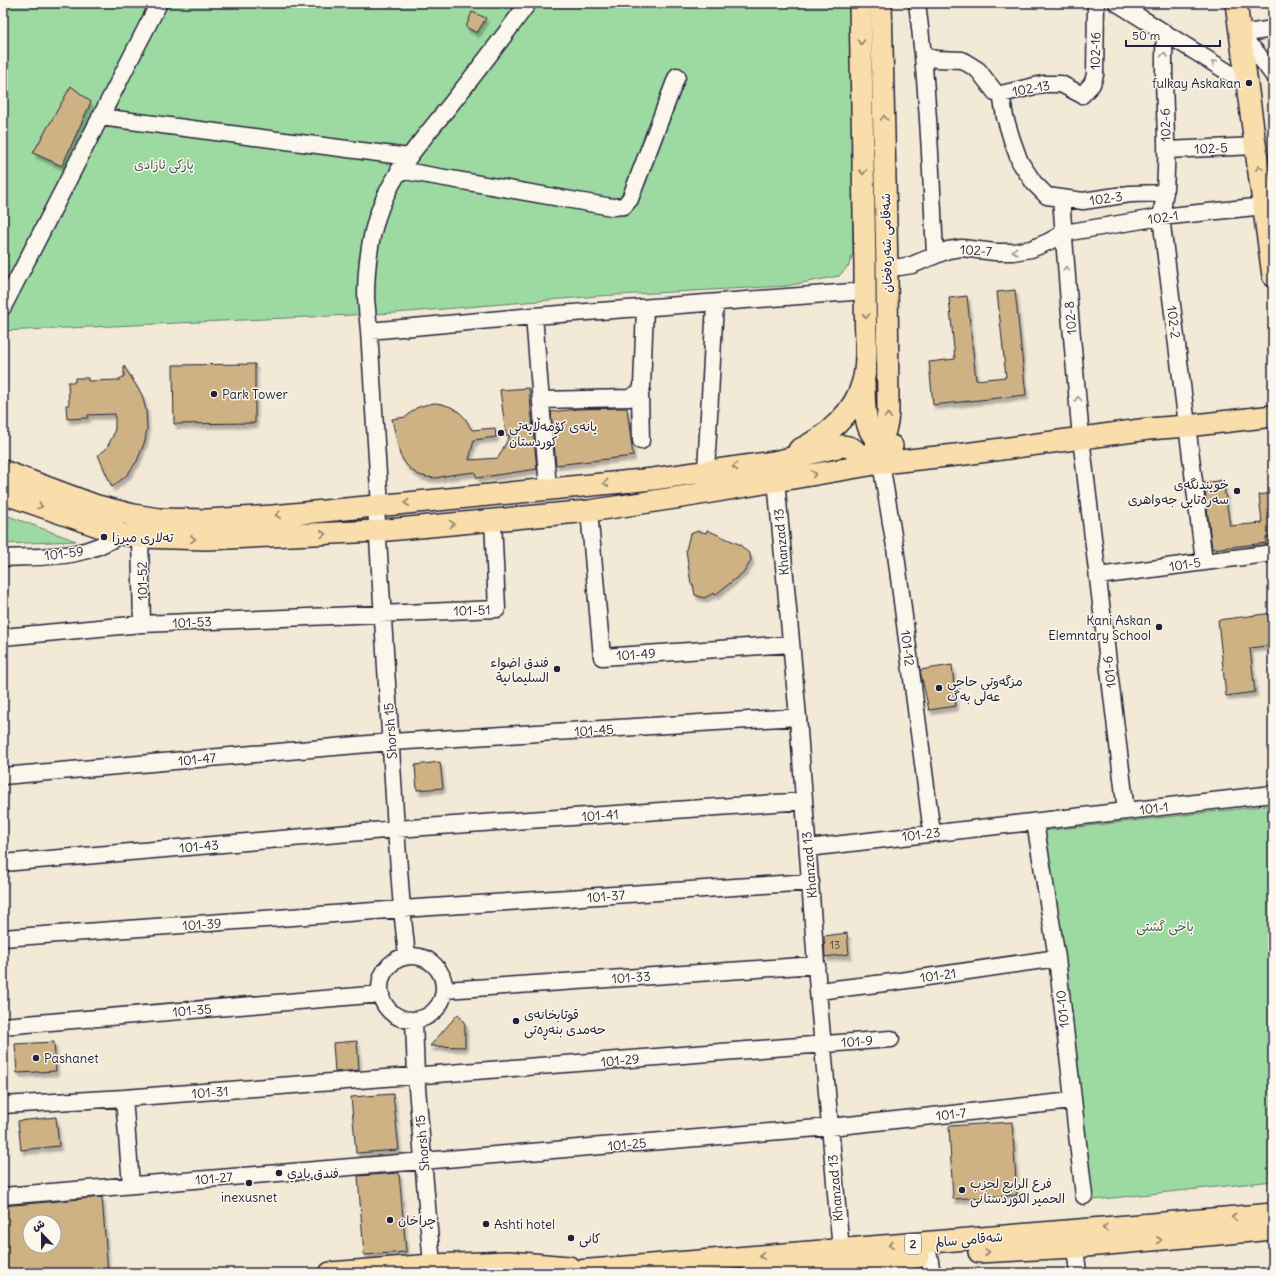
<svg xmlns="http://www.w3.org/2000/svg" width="1276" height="1276" font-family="Delius,'Playpen Sans Arabic',sans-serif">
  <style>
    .green { fill: #9ddaa2; stroke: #607e6e }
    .building { fill: #ceb284; stroke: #22223b; fill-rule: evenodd; filter: url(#shadow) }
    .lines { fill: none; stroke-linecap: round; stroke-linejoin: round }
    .minor-casing { stroke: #22223b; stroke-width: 19 }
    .major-casing { stroke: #22223b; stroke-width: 24 }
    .minor { stroke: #fbf7ec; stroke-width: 16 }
    .major { stroke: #f9deab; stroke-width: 21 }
    .oneway { stroke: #8e8073 }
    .oneway2 { stroke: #99979c }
    .poi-dot { fill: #22223b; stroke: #fbf7ec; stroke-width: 1.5 }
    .labels { text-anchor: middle; stroke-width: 3; stroke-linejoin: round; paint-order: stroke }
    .number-label { font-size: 11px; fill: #4d464d }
    .shield { fill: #fbf7ec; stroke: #636270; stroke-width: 1 }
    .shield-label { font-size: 12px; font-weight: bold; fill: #22223b }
    .street-label { font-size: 13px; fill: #22223b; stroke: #fbf7ec }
    .poi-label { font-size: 13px; fill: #22223b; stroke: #fbf7ec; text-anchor: start }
    .park-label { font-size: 13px; fill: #47595a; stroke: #fbf7ec }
  </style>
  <defs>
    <filter id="shadow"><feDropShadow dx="2.5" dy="4.5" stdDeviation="1" flood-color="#0004"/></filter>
  </defs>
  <rect width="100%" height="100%" fill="#f2e9d7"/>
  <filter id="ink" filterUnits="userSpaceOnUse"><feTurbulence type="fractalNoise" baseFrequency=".025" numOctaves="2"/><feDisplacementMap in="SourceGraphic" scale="8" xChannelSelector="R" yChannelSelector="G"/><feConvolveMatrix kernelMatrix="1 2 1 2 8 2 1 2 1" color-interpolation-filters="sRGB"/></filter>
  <g filter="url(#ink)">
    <path class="green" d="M3,3H851L853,253L849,265L839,276L786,286L597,296L396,313L3,331Z
      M3,514L76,541L3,544Z
      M1273,805V1181L1093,1200L1043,831Z"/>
    <path class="building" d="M472,12L486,18L477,33L466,27Z
      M71,86L91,102L62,166L33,153Z
      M1015,290L1026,395L933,405L929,362L955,359L949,298L967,296L976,380L1006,377L997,292Z
      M255,364V423L174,424L173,365Z
      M124,366L142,395L146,410L147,428L145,441L137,461L127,475L112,487L98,455L106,449L113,436L115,428V414L88,415V418L67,419L66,405H69L68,382H75V378H88V381L120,380V378L124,377Z
      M529,388L537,469L477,478L475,472L450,475L436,478L427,477L419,475L411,470L405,463L400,455L392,419L406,417L416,408L425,405L434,403L442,404L451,407L459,412L465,418L472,430L495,428L496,437L474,440L469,460L498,458L510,435H506L500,390Z
      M627,408L633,456L556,465L551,412L578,409Z
      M1223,480L1230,526L1262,523L1259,495L1273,493V537H1266V543L1212,549L1204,483Z
      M707,530L741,545V546L750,554L751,560L745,571L715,595L714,593L704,598L695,595L693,584H691L686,550L690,534L698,531L706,533Z
      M1273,613V645L1250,648L1255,692L1226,696L1218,620Z
      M952,665L956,706L929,710L920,670Z
      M440,762L443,788L417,790L415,765Z
      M847,933L849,954L825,957L824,936Z
      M458,1014L465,1024V1047L430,1046Z
      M357,1041L359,1070L335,1072L333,1043Z
      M54,1042L56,1071L17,1073L15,1044Z
      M393,1094L399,1150L356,1153L351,1097Z
      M56,1117L59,1146L21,1150L18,1121Z
      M1012,1122L1017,1195L953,1199L949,1126Z
      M399,1173L406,1252L364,1255L358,1176Z
      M102,1197L108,1273H3V1206ZM30,1222H54V1246H30Z"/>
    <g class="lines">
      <g class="minor-casing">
        <path id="minor" d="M917,3C928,87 931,171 935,255
          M1117,3L1247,84
          M1165,33C1160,94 1173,157 1161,217L1204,561
          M1240,34L1273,29
          M1241,37L1257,53L1273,75
          M924,56L936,59L962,60L978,70L995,92L1001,94L1043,84H1061L1082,95L1092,84L1095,75L1096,3
          M1001,94L1005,117L1012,140L1020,162L1034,183L1047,196L1083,201L1130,194L1165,193
          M100,117L409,157
          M1166,150L1256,146
          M399,170L612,207L624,206L630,199L677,76
          M1061,198L1069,303L1081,438L1126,811
          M887,267H900L912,265L948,250L962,248L995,252H1013L1031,249L1048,242L1064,233L1161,217L1264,206
          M3,307L159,3
          M534,316L548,488
          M369,331C368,320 367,309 366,298C366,268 370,234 381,206C396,169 423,139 447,109C475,74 502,39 528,3
          M640,392L641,441
          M541,400L629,398L640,392L642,387L645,308
          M881,463L895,547L932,833
          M706,471L715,303
          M776,480L798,717L818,991L841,1250
          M376,506L396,829L402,909L407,956
          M380,506L369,331L534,316L865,291
          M589,511L602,657L791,644
          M140,537L142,624
          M3,558C47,556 83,560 121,534
          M1098,576L1273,553
          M3,637L142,624L497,609L493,520
          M3,776L391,742L798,717
          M1035,822L1057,958L1084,1196
          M808,848L1273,794
          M3,863L396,829L804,801
          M3,938L402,909L811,882
          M380 988a32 32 0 1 1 64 0a32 32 0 1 1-64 0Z
          M445,990L817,965
          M818,991L893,982L1057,958
          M414,1020L416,1076L432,1265
          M3,1026L381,994
          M124,1098L131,1185
          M3,1105L124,1098L891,1039
          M3,1196L830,1127L1072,1101
          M1075,1247L1078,1273
          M929,1256L932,1273"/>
      </g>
      <g class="major-casing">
        <path id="major" d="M1236,3L1273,276
          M864,383C865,407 861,441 892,446
          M799,450C827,436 855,413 863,381C867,368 866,353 866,339C865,315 865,291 865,266C863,179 861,91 860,3
          M853,467C875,453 887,439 888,412L887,267L881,3
          M3,471L97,506L133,515L159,519L208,520L273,516L653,479L774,462L842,446C853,447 858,450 859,461L851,468
          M3,493L121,534L140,537L207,539L377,531L589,511L688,496L881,463L965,454L1148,429L1187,426L1273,416
          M979,1252L1075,1247L1273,1229
          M330,1273L432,1265L508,1262L569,1267
          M553,1273L1273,1214
          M753,1273L805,1269L918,1257"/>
      </g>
      <use href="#minor" class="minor"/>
      <use href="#major" class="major"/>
    </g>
    <defs><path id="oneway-chevron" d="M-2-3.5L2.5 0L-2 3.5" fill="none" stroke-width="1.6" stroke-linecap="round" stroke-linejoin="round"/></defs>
    <g class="oneway">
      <use href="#oneway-chevron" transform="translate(861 42) rotate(89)"/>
      <use href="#oneway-chevron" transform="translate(884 118) rotate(-91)"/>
      <use href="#oneway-chevron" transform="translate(1259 168) rotate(-98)"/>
      <use href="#oneway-chevron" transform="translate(863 172) rotate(89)"/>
      <use href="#oneway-chevron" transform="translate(866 316) rotate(90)"/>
      <use href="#oneway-chevron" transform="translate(888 416) rotate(-86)"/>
      <use href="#oneway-chevron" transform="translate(735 467) rotate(172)"/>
      <use href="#oneway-chevron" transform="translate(814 474) rotate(-9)"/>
      <use href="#oneway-chevron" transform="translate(606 483) rotate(175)"/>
      <use href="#oneway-chevron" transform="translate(407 503) rotate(174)"/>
      <use href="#oneway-chevron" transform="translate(40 506) rotate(20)"/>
      <use href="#oneway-chevron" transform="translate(278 515) rotate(175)"/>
      <use href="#oneway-chevron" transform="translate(452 524) rotate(-5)"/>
      <use href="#oneway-chevron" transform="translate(323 534) rotate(-3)"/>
      <use href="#oneway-chevron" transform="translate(193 539) rotate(1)"/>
      <use href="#oneway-chevron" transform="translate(1234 1217) rotate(175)"/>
      <use href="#oneway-chevron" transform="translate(1105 1228) rotate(175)"/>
      <use href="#oneway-chevron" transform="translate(1159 1240) rotate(-5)"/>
      <use href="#oneway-chevron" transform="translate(891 1245) rotate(175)"/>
      <use href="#oneway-chevron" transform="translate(987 1252) rotate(-3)"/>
      <use href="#oneway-chevron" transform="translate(762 1256) rotate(175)"/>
    </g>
    <g class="oneway2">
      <use href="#oneway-chevron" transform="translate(1164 55) rotate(-87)"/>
      <use href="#oneway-chevron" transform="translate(1214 63) rotate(-148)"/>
      <use href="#oneway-chevron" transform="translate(1015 251) rotate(173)"/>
      <use href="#oneway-chevron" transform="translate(1066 269) rotate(-94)"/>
      <use href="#oneway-chevron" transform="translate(1078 399) rotate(-95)"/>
    </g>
  </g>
  <g class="poi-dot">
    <circle cx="1249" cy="83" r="4"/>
    <circle cx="214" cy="394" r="4"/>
    <circle cx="501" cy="433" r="4"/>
    <circle cx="1237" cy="491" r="4"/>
    <circle cx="104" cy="537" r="4"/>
    <circle cx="1159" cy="627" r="4"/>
    <circle cx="557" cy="669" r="4"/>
    <circle cx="939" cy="688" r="4"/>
    <circle cx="516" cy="1021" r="4"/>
    <circle cx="36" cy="1058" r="4"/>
    <circle cx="279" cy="1173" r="4"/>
    <circle cx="249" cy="1183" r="4"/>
    <circle cx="962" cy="1190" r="4"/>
    <circle cx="390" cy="1220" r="4"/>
    <circle cx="486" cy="1224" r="4"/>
    <circle cx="571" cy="1238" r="4"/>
  </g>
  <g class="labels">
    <g class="number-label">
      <text x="835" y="949">13</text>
    </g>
    <rect class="shield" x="905" y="1234" width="16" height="20" rx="3"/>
    <g class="shield-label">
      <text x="913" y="1248">2</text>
    </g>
    <g class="street-label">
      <text transform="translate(1095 51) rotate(-89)" y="5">102-16</text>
      <text transform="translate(1031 88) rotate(-10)" y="5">102-13</text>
      <text transform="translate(1165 125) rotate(-92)" y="5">102-6</text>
      <text transform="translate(1211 148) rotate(-3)" y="5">102-5</text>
      <text transform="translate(1106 198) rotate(-8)" y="5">102-3</text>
      <text transform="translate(1163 217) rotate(-8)" y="5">102-1</text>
      <text transform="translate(886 243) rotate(-91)" y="5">شەقامی شەرەفخان</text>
      <text transform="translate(976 250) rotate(4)" y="5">102-7</text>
      <text transform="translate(1070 318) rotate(-95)" y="5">102-8</text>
      <text transform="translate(1174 322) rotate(83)" y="5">102-2</text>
      <text transform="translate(781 542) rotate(-95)" y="5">Khanzad 13</text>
      <text transform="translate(64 553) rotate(-7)" y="5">101-59</text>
      <text transform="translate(1185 564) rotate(-8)" y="5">101-5</text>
      <text transform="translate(142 581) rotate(-91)" y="5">101-52</text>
      <text transform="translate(472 610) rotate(-2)" y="5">101-51</text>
      <text transform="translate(192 622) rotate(-3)" y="5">101-53</text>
      <text transform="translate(908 648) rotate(83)" y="5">101-12</text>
      <text transform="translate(636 654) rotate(-4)" y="5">101-49</text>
      <text transform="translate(1109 672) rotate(-97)" y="5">101-6</text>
      <text transform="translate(594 730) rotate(-4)" y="5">101-45</text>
      <text transform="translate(390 731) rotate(-94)" y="5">Shorsh 15</text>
      <text transform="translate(197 759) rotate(-5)" y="5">101-47</text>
      <text transform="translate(1154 808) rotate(-7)" y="5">101-1</text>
      <text transform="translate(600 815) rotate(-4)" y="5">101-41</text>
      <text transform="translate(921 834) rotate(-7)" y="5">101-23</text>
      <text transform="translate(199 846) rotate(-5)" y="5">101-43</text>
      <text transform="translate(809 865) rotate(-95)" y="5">Khanzad 13</text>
      <text transform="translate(606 896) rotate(-4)" y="5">101-37</text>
      <text transform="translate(202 924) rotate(-4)" y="5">101-39</text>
      <text transform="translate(938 975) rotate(-8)" y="5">101-21</text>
      <text transform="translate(631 977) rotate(-4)" y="5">101-33</text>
      <text transform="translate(1062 1009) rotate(-96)" y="5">101-10</text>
      <text transform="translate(192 1010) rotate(-5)" y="5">101-35</text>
      <text transform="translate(857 1041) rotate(-4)" y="5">101-9</text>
      <text transform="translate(620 1060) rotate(-5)" y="5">101-29</text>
      <text transform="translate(210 1092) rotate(-4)" y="5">101-31</text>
      <text transform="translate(951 1114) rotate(-6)" y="5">101-7</text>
      <text transform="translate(422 1143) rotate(-95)" y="5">Shorsh 15</text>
      <text transform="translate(627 1144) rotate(-5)" y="5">101-25</text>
      <text transform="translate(214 1178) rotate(-5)" y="5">101-27</text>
      <text transform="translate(835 1188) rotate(-95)" y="5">Khanzad 13</text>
      <text transform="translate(969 1239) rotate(-5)" y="5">شەقامی سالم</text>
    </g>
    <g class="poi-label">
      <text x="1241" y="88" text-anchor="end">fulkay Askakan</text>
      <text x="222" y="399">Park Tower</text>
      <text x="509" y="431">یانەی کۆمەڵایەتی<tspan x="509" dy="15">کوردستان</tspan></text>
      <text x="1229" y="489" text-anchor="end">خویندنگەی<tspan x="1229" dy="15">سەرەتایی جەواهری</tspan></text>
      <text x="112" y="542">تەلاری میرزا</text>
      <text x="1151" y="625" text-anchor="end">Kani Askan<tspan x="1151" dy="15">Elemntary School</tspan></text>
      <text x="549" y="667" text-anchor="end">فندق اضواء<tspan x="549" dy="15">السليمانية</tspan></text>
      <text x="947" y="686">مزگەوتی حاجی<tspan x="947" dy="15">عەلی بەگ</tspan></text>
      <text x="524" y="1019">قوتابخانەی<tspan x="524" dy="15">حەمدی بنەڕەتی</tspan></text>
      <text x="44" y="1063">Pashanet</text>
      <text x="287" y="1178">فندق يادي</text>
      <text x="970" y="1188">فرع الرابع لحزب<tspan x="970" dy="15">الحمير الكوردستانى</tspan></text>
      <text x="249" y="1202" text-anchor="middle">inexusnet</text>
      <text x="398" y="1225">چراخان</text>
      <text x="494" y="1229">Ashti hotel</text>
      <text x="579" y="1243">کانی</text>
    </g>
    <g class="park-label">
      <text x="164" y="169">پارکی ئازادی</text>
      <text x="1165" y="931">باخی گشتی</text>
    </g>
  </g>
  <rect width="1276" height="1276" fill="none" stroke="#fbf7ec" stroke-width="16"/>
  <rect x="8" y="8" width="1260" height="1260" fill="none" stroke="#22223b" stroke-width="1.5" filter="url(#ink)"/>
  <g transform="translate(42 1234) rotate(338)"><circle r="19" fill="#fbf7ec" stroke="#a4a2a5"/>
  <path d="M0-3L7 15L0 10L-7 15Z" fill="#22223b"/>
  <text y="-6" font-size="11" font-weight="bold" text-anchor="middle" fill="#22223b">ش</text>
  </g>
  <path d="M1126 40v6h94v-6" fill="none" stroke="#22223b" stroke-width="2"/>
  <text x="1132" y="40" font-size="12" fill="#22223b" stroke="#fbf7ec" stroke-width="3" paint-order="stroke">50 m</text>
</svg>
